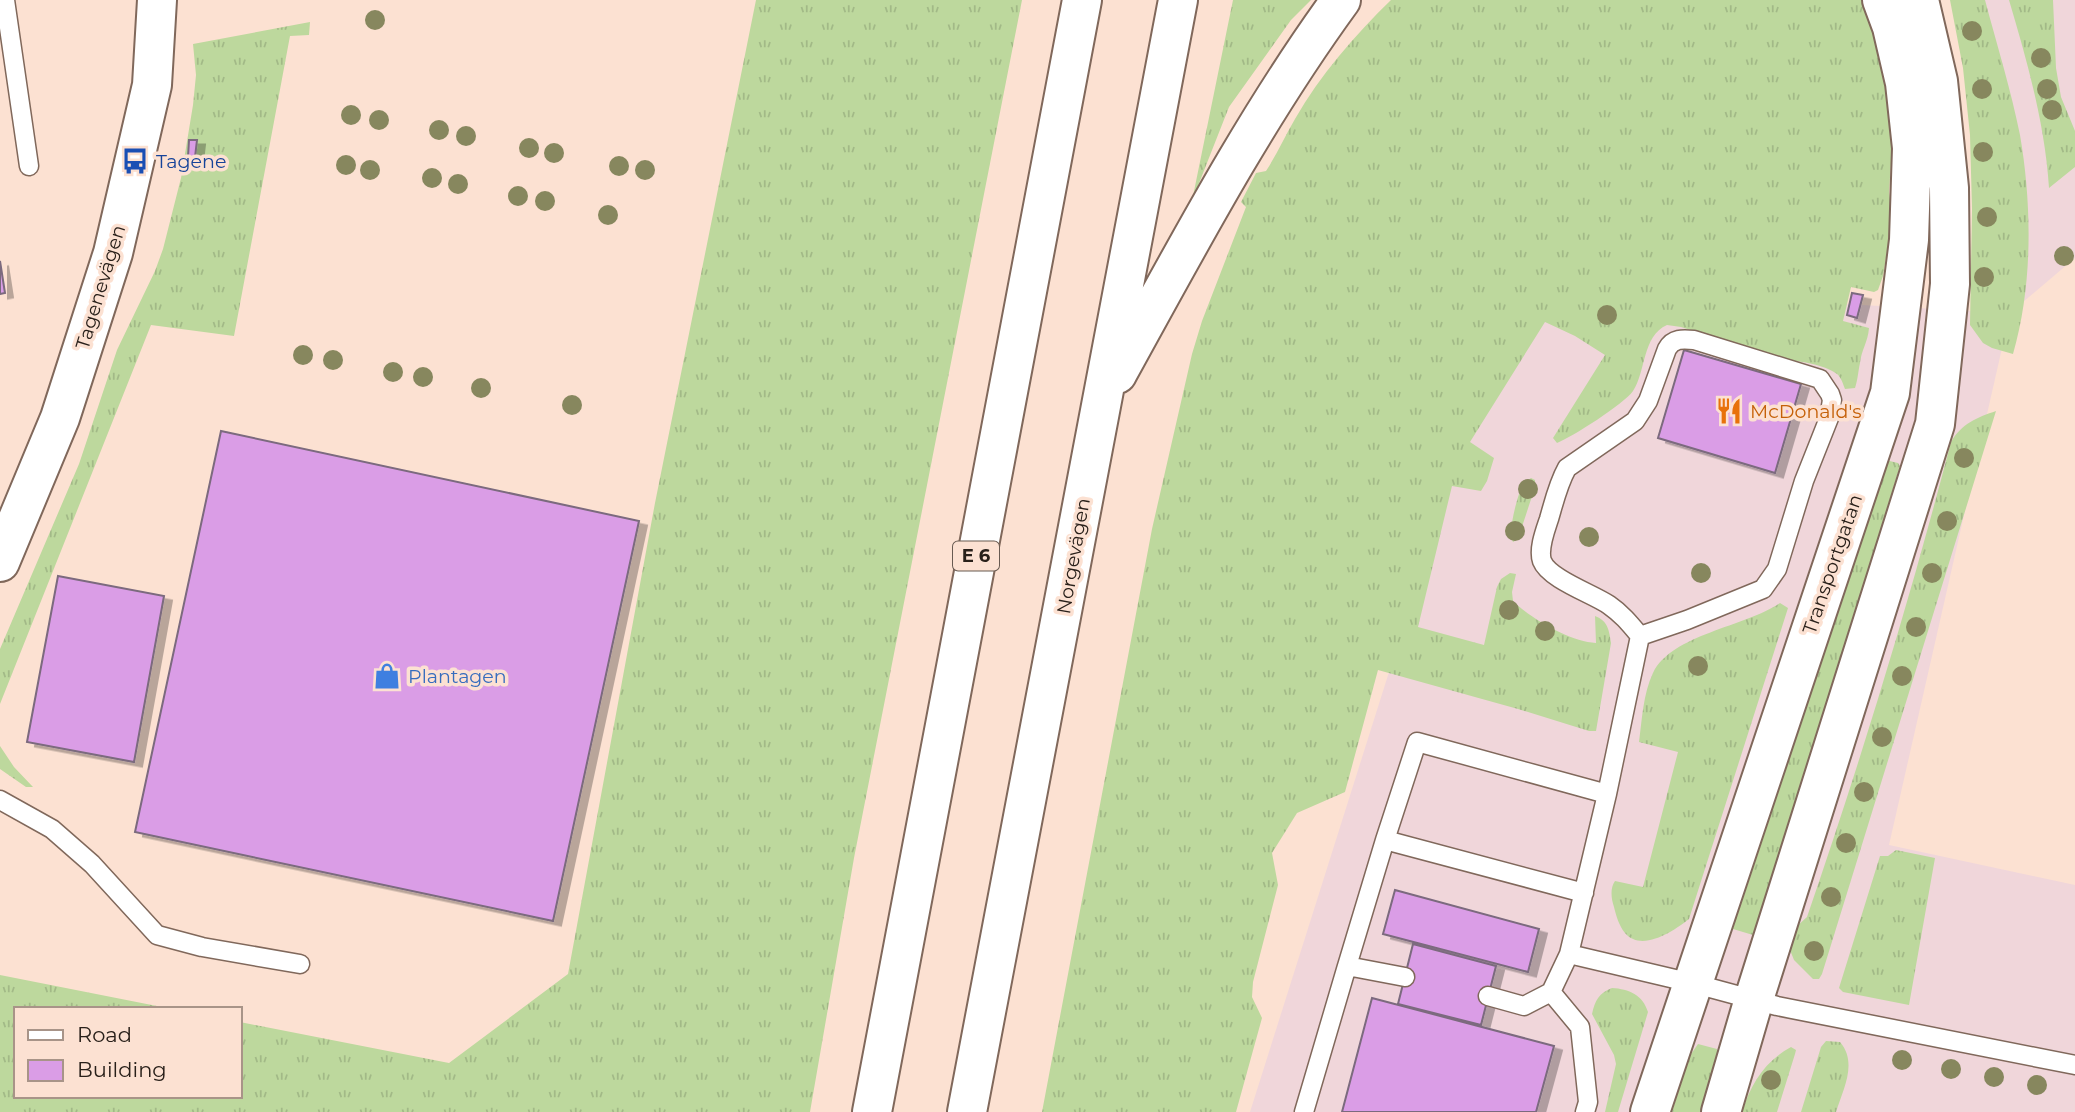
<svg xmlns="http://www.w3.org/2000/svg" width="2075" height="1112" font-family="Montserrat,sans-serif">
  <style>
    .commercial { fill: #f0d6da }
    .grass { fill: url(#grass-tufts) }
    .building { fill: #da9de6; stroke: #7b6a7e; stroke-width: 2; filter: url(#shadow) }
    .lines { fill: none; stroke-linecap: round; stroke-linejoin: round }
    .lane-casing { stroke: #80685b; stroke-width: 21 }
    .secondary-casing { stroke: #80685b; stroke-width: 42 }
    .highway-casing { stroke: #80685b; stroke-width: 42 }
    .lane { stroke: #fff; stroke-width: 18 }
    .secondary { stroke: #fff; stroke-width: 38 }
    .highway { stroke: #fff; stroke-width: 38 }
    .tree { fill: #87875e }
    .labels { text-anchor: middle; stroke-width: 7; stroke-linejoin: round; paint-order: stroke }
    .shield { fill: #fce1d2; stroke: #685a51; stroke-width: 2 }
    .shield-label { font-size: 18px; font-weight: bold; fill: #29201a }
    .transit-label { font-size: 19px; fill: #164399; stroke: #fce1d2; text-anchor: start }
    .street-label { font-size: 19px; fill: #29201a; stroke: #fce1d2 }
    .food-label { font-size: 19px; fill: #c56008; stroke: #fce1d2; text-anchor: start }
    .shop-label { font-size: 19px; fill: #366cbe; stroke: #fce1d2; text-anchor: start }
  </style>
  <defs>
    <pattern id="grass-tufts" width="24" height="20" patternUnits="userSpaceOnUse" patternTransform="scale(1.75)"><rect width="24" height="20" fill="#bdd89d"/><path d="M3 7l-1-3M5 7V3M7 7l1-3M15 17l-1-3M17 17v-4M19 17l1-3" fill="none" stroke="#a2b987"/></pattern>
    <filter id="shadow"><feDropShadow dx="8" dy="4.5" stdDeviation="0" flood-color="#0004"/></filter>
  </defs>
  <rect width="100%" height="100%" fill="#fce1d2"/>
  <path class="commercial" d="M1958,0H2075V258L2010,313L1889,845L2075,885V1112H1250L1511,286L2010,313Z"/>
  <path class="grass" d="M756,0H1022L854,858L810,1112H0V975L172,1009H16V1096H240V1022L449,1063L568,974L655,503Z
    M1233,0H1311L1291,20L1229,107L1192,201Z
    M1391,0H1861L1883,60L1893,134L1889,192L1892,213L1891,226L1883,276L1878,290L1874,292L1851,287L1843,321L1869,328C1868,342 1861,351 1860,363C1858,372 1858,379 1855,388L1845,389C1843,384 1841,377 1837,374C1828,366 1800,360 1788,361L1681,327L1667,325C1642,336 1646,372 1633,391C1624,404 1572,437 1557,443L1553,438L1605,355L1575,336L1545,322L1470,442L1494,458L1487,481L1481,491L1452,486L1418,627L1484,645L1497,587L1501,579L1510,573L1516,574L1512,592L1513,601C1531,619 1571,642 1596,643L1595,616C1608,621 1609,630 1611,643L1596,731H1589L1518,709L1378,670L1345,792L1297,813L1272,853L1278,885L1253,982L1252,997L1262,1018L1236,1112H1042L1152,529L1192,354L1202,321L1246,207L1241,202L1256,173L1266,171C1277,154 1285,136 1295,119C1320,75 1355,35 1391,0Z
    M1950,0H1985C1997,45 2011,90 2020,135C2032,205 2033,285 2013,354L1992,348L1983,343L1970,325L1972,209L1970,135L1963,68Z
    M2009,0H2053L2056,68L2061,97L2075,131V167L2049,188C2045,124 2027,61 2009,0Z
    M310,22L309,35L290,36L234,336L151,325L0,704V649L79,464L117,350L155,271L163,249L181,178L193,105L196,75L193,44Z
    M1996,411L1822,974L1819,979H1813L1794,960L1788,945L1796,927L1807,917C1861,760 1909,603 1951,442C1961,424 1978,417 1996,411Z
    M1877,458L1898,463L1900,466L1759,924L1753,935L1733,929L1736,908Z
    M1531,478L1535,480V487L1518,539L1513,542C1507,531 1518,495 1523,483Z
    M1780,603L1788,608L1689,919C1675,930 1642,953 1625,933C1619,926 1616,915 1614,907C1611,898 1610,888 1615,881L1643,887L1678,752L1639,742C1642,720 1643,694 1653,673C1672,634 1745,627 1780,603Z
    M0,746L14,767L33,787H26L0,769Z
    M1896,850L1935,858L1909,1005L1843,992L1839,988L1880,856H1888Z
    M1612,988C1629,989 1643,995 1648,1012L1618,1112H1605L1616,1064L1614,1055L1592,1014C1595,1000 1599,993 1612,988Z
    M1826,1041L1840,1042C1858,1063 1843,1089 1836,1112H1801L1821,1047Z
    M1698,1044L1717,1049V1059L1700,1112H1672L1689,1057Z
    M1791,1047L1796,1050L1795,1054L1777,1112H1742C1751,1084 1764,1062 1791,1047Z"/>
  <path class="building" d="M189,140H197L195,157H188Z
    M0,261L5,293L0,294Z
    M1852,293L1863,295L1857,318L1847,315Z
    M1684,350L1801,384L1775,473L1658,438Z
    M221,431L639,521L553,921L135,832Z
    M58,576L164,596L134,762L27,742Z
    M1395,890L1539,929L1528,972L1383,934Z
    M1413,944L1496,966L1481,1025L1398,1004Z
    M1372,998L1554,1046L1536,1112H1342Z"/>
  <g class="lines">
    <g class="lane-casing">
      <path id="lane" d="M5,0L29,166
        M0,800L52,829L92,864L157,935L202,947L300,964
        M1385,840L1417,742L1607,794
        M1569,954L1607,794L1640,636C1630,624 1622,614 1609,605C1593,594 1549,579 1542,561C1538,549 1545,531 1549,519C1554,502 1558,484 1567,468L1635,421L1648,401L1667,349C1673,338 1683,339 1694,340L1820,379L1830,394L1832,400L1829,418L1804,481L1777,569L1763,589L1687,620L1640,636
        M1347,966L1385,840L1584,893
        M1551,992L1580,1027L1588,1102L1585,1112
        M1488,996L1524,1006L1551,992L1569,954L1692,983L1777,1006L2075,1065
        M1304,1112L1347,966L1405,977"/>
    </g>
    <g class="secondary-casing">
      <path id="secondary" d="M0,562L60,418L113,253L152,85L157,0
        M1650,1112L1890,393L1909,240L1912,148L1905,83L1892,27L1882,0
        M1721,1112L1754,999L1935,424L1950,284L1949,188L1938,81L1919,0"/>
    </g>
    <g class="highway-casing">
      <path id="highway" d="M1117,374C1187,247 1255,118 1341,0
        M872,1112C944,742 1010,370 1082,0
        M967,1112L1178,0"/>
    </g>
    <use href="#lane" class="lane"/>
    <use href="#secondary" class="secondary"/>
    <use href="#highway" class="highway"/>
  </g>
  <g class="tree">
    <circle cx="375" cy="20" r="10"/>
    <circle cx="1972" cy="31" r="10"/>
    <circle cx="2041" cy="58" r="10"/>
    <circle cx="1982" cy="89" r="10"/>
    <circle cx="2047" cy="89" r="10"/>
    <circle cx="2052" cy="110" r="10"/>
    <circle cx="351" cy="115" r="10"/>
    <circle cx="379" cy="120" r="10"/>
    <circle cx="439" cy="130" r="10"/>
    <circle cx="466" cy="136" r="10"/>
    <circle cx="529" cy="148" r="10"/>
    <circle cx="1983" cy="152" r="10"/>
    <circle cx="554" cy="153" r="10"/>
    <circle cx="346" cy="165" r="10"/>
    <circle cx="619" cy="166" r="10"/>
    <circle cx="370" cy="170" r="10"/>
    <circle cx="645" cy="170" r="10"/>
    <circle cx="432" cy="178" r="10"/>
    <circle cx="458" cy="184" r="10"/>
    <circle cx="518" cy="196" r="10"/>
    <circle cx="545" cy="201" r="10"/>
    <circle cx="608" cy="215" r="10"/>
    <circle cx="1987" cy="217" r="10"/>
    <circle cx="2064" cy="256" r="10"/>
    <circle cx="1984" cy="277" r="10"/>
    <circle cx="1607" cy="315" r="10"/>
    <circle cx="303" cy="355" r="10"/>
    <circle cx="333" cy="360" r="10"/>
    <circle cx="393" cy="372" r="10"/>
    <circle cx="423" cy="377" r="10"/>
    <circle cx="481" cy="388" r="10"/>
    <circle cx="572" cy="405" r="10"/>
    <circle cx="1964" cy="458" r="10"/>
    <circle cx="1528" cy="489" r="10"/>
    <circle cx="1947" cy="521" r="10"/>
    <circle cx="1515" cy="531" r="10"/>
    <circle cx="1589" cy="537" r="10"/>
    <circle cx="1701" cy="573" r="10"/>
    <circle cx="1932" cy="573" r="10"/>
    <circle cx="1509" cy="610" r="10"/>
    <circle cx="1916" cy="627" r="10"/>
    <circle cx="1545" cy="631" r="10"/>
    <circle cx="1698" cy="666" r="10"/>
    <circle cx="1902" cy="676" r="10"/>
    <circle cx="1882" cy="737" r="10"/>
    <circle cx="1864" cy="792" r="10"/>
    <circle cx="1846" cy="843" r="10"/>
    <circle cx="1831" cy="897" r="10"/>
    <circle cx="1814" cy="951" r="10"/>
    <circle cx="1902" cy="1060" r="10"/>
    <circle cx="1951" cy="1069" r="10"/>
    <circle cx="1994" cy="1077" r="10"/>
    <circle cx="1771" cy="1080" r="10"/>
    <circle cx="2037" cy="1085" r="10"/>
  </g>
  <defs>
    <g id="bus-bare" transform="scale(2.1)"><path d="M-5-6H5V4H4V6H2V4H-2V6H-4V4H-5ZM-3.5-4V0h7V-4ZM-3.5 1.2v1.5H-2V1.2ZM2 1.2v1.5H3.5V1.2Z" fill="#1a4fb4" stroke="#fce1d2" stroke-width="2.5" paint-order="stroke"/></g>
    <g id="restaurant-bare" transform="scale(2.1)"><path d="M-5-6h1v4h1v-4h1v4h1v-4h1v5L-1.5 .5V6h-2V.5L-5-1ZM5-6V6H3V1.5H1.5Q1.5-4 5-6Z" fill="#e8710a" stroke="#fce1d2" stroke-width="2.5" paint-order="stroke"/></g>
    <g id="shop-bare" transform="scale(2.1)"><path d="M-5-2.5h2.3a2.7 3.5 0 0 1 5.4 0H5L5.5 6h-11ZM-1.5-2.5h3a1.5 2.3 0 0 0-3 0Z" fill="#3f7fe0" stroke="#fce1d2" stroke-width="2.5" paint-order="stroke"/></g>
  </defs>
  <g fill-rule="evenodd">
    <use href="#bus-bare" x="135" y="161"/>
    <use href="#restaurant-bare" x="1729" y="411"/>
    <use href="#shop-bare" x="387" y="676"/>
  </g>
  <g class="labels">
    <rect class="shield" x="953" y="541.5" width="46" height="29" rx="5"/>
    <g class="shield-label">
      <text x="976" y="562">E 6</text>
    </g>
    <g class="transit-label">
      <text x="156" y="168">Tagene</text>
    </g>
    <g class="street-label">
      <text transform="translate(100 287) rotate(-73)" y="7">Tagenevägen</text>
      <text transform="translate(1073 556) rotate(-80)" y="7">Norgevägen</text>
      <text transform="translate(1832 564) rotate(-71)" y="7">Transportgatan</text>
    </g>
    <g class="food-label">
      <text x="1750" y="418">McDonald's</text>
    </g>
    <g class="shop-label">
      <text x="408" y="683">Plantagen</text>
    </g>
  </g>
  <rect x="14" y="1007" width="228" height="91" fill="#fce1d2" stroke="#a89488" stroke-width="2"/>
  <rect x="28" y="1030" width="35" height="10" fill="#ffffff" stroke="#a89488" stroke-width="2"/>
  <text x="77" y="1042" font-size="21" fill="#29201a">Road</text>
  <rect x="28" y="1060" width="35" height="21" fill="#da9de6" stroke="#a89488" stroke-width="2"/>
  <text x="77" y="1077" font-size="21" fill="#29201a">Building</text>
</svg>
